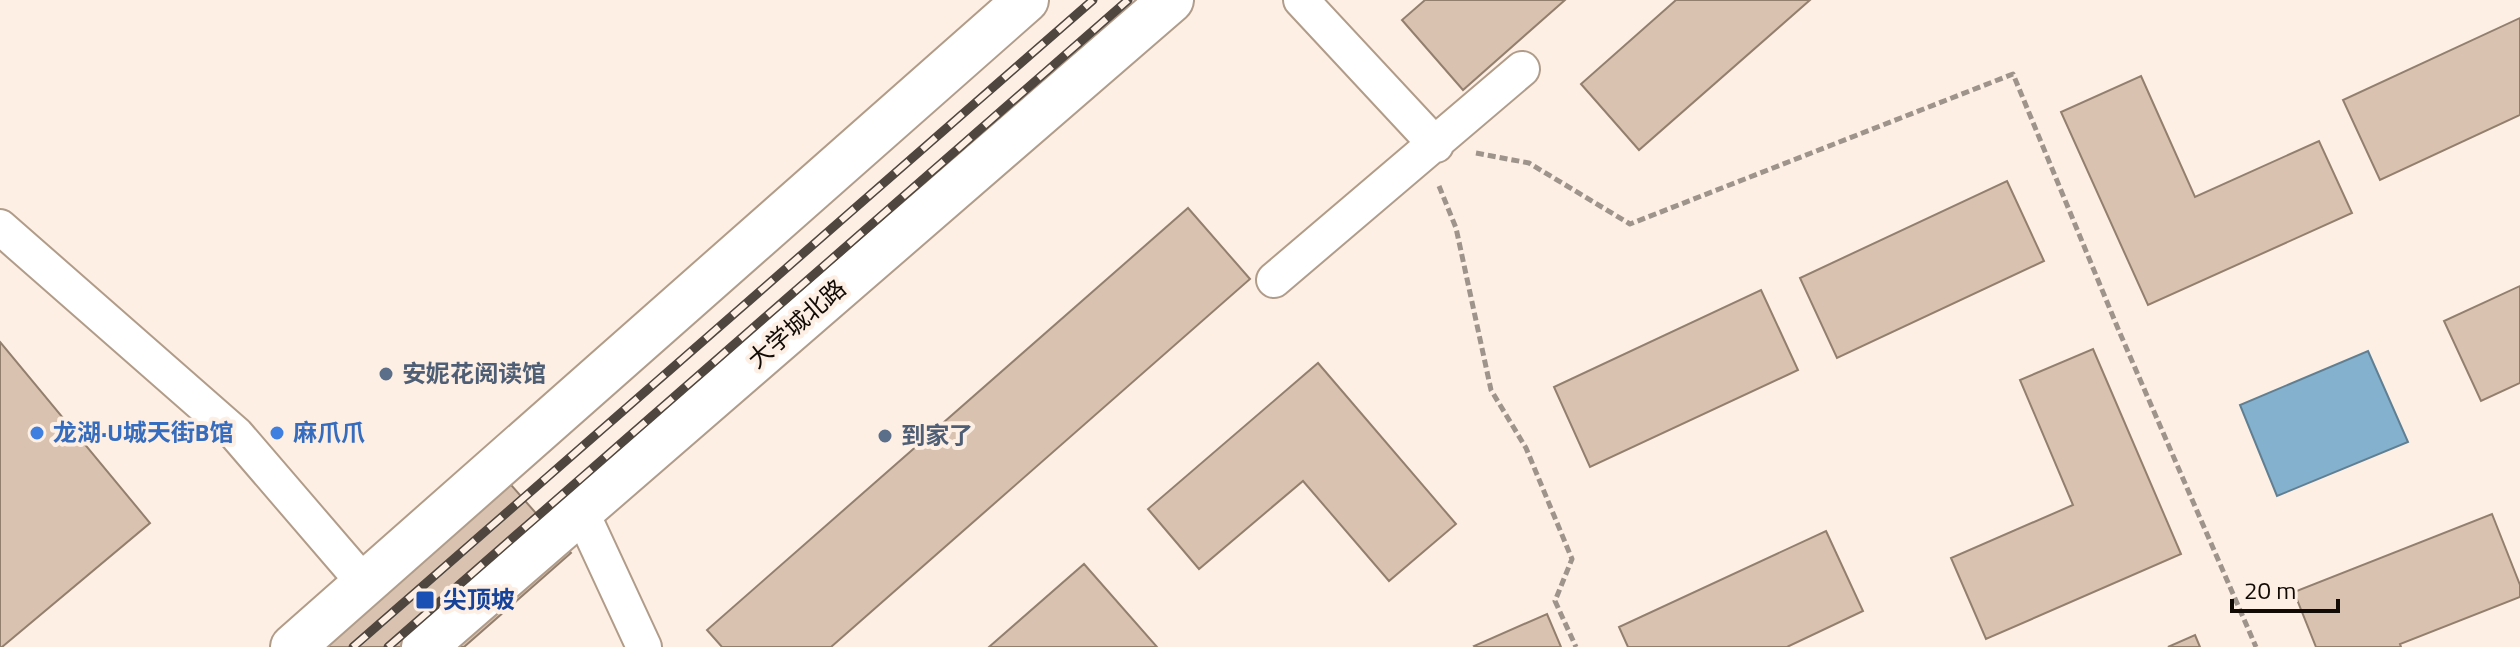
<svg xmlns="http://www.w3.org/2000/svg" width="2520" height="647" font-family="'Titillium Web','Noto Sans SC',sans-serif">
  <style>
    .water { fill: #83b1ce; stroke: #617f92; stroke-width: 2 }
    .building { fill: #d9c2b0; stroke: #937f6e; stroke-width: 2 }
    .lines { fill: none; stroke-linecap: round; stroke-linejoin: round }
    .minor-casing { stroke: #b19c8a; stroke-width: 38 }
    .major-casing { stroke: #b19c8a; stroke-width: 48 }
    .path { stroke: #9f948b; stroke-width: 5; stroke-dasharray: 8 4; stroke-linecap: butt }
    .minor { stroke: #fff; stroke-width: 34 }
    .major { stroke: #fff; stroke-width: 44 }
    .rail-casing { stroke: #4f463f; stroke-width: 9 }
    .rail { stroke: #fdefe4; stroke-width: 6; stroke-dasharray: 18; stroke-linecap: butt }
    .service-dot { fill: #5c6f8a; stroke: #fdefe4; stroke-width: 3 }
    .shop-dot { fill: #3f7fe0; stroke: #fdefe4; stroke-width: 3 }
    .transit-dot { fill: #1a4fb4; stroke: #fdefe4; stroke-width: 3 }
    .labels { text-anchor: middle; stroke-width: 8; stroke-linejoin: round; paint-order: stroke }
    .street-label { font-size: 24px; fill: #110a05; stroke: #fdefe4 }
    .service-label { font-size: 24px; font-weight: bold; fill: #4e5e75; stroke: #fdefe4; text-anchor: start }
    .shop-label { font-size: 24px; font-weight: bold; fill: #366cbe; stroke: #fdefe4; text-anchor: start }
    .transit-label { font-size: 24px; font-weight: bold; fill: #164399; stroke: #fdefe4; text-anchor: start }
  </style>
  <rect width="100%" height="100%" fill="#fdefe4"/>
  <path class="water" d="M2368,351L2408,442L2277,496L2240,405Z"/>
  <path class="building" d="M1425,0H1565L1463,90L1402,20Z
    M1676,0H1810L1639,150L1581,84Z
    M2520,18V115L2380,180L2343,100Z
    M2141,76L2195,197L2319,141L2352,213L2148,305L2061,112Z
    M2007,181L2044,261L1837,358L1800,278Z
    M1188,208L1250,279L831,647H722L707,630Z
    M2520,286V383L2481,401L2444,321Z
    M1761,290L1798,370L1590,467L1554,387Z
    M0,342L150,523L2,647H0Z
    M2093,349L2181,554L1986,639L1951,558L2073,505L2020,380Z
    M1318,363L1456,524L1389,581L1303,481L1199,569L1148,509Z
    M490,461L571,553L464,647H279Z
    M2492,514L2520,585V597L2400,644L2401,647H2316L2294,592Z
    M1826,531L1863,611L1787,647H1628L1619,627Z
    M1084,564L1157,647H989Z
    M1547,614L1561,647H1475L1474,646Z
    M2195,635L2200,647H2168Z"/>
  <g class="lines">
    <g class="minor-casing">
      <path id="minor" d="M1301,0L1436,145
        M0,227L236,434L365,584
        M1274,280L1522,69
        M581,511L644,647"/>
    </g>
    <g class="major-casing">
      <path id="major" d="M293,647L1026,0
        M424,647L1171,0"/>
    </g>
    <path class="path" d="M1476,153L1529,163L1630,224L2013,74L2119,331L2256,647
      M1439,186L1456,228L1491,390L1526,448L1572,559L1555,601L1576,647"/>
    <use href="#minor" class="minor"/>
    <use href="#major" class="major"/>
    <g class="rail-casing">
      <path id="rail" d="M353,647L1093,0
        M388,647L1128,0"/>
    </g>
    <use href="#rail" class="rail"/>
  </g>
  <g class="service-dot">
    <circle cx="386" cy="374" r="8"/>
    <circle cx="885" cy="436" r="8"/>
  </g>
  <g class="shop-dot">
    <circle cx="37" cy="433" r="8"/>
    <circle cx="277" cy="433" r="8"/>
  </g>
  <rect class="transit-dot" x="415" y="590" width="20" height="20" rx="4"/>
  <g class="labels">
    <g class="street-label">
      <text transform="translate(797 324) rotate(-41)" y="8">大学城北路</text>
    </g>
    <g class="service-label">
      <text x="402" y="382">安妮花阅读馆</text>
      <text x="901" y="444">到家了</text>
    </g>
    <g class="shop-label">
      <text x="53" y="441">龙湖·U城天街B馆</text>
      <text x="293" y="441">麻爪爪</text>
    </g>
    <g class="transit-label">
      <text x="443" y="608">尖顶坡</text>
    </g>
  </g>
  <path d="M2232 599v12h106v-12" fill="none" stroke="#110a05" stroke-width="4"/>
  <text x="2244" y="599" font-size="24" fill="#110a05" stroke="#fdefe4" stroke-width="6" paint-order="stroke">20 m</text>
</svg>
